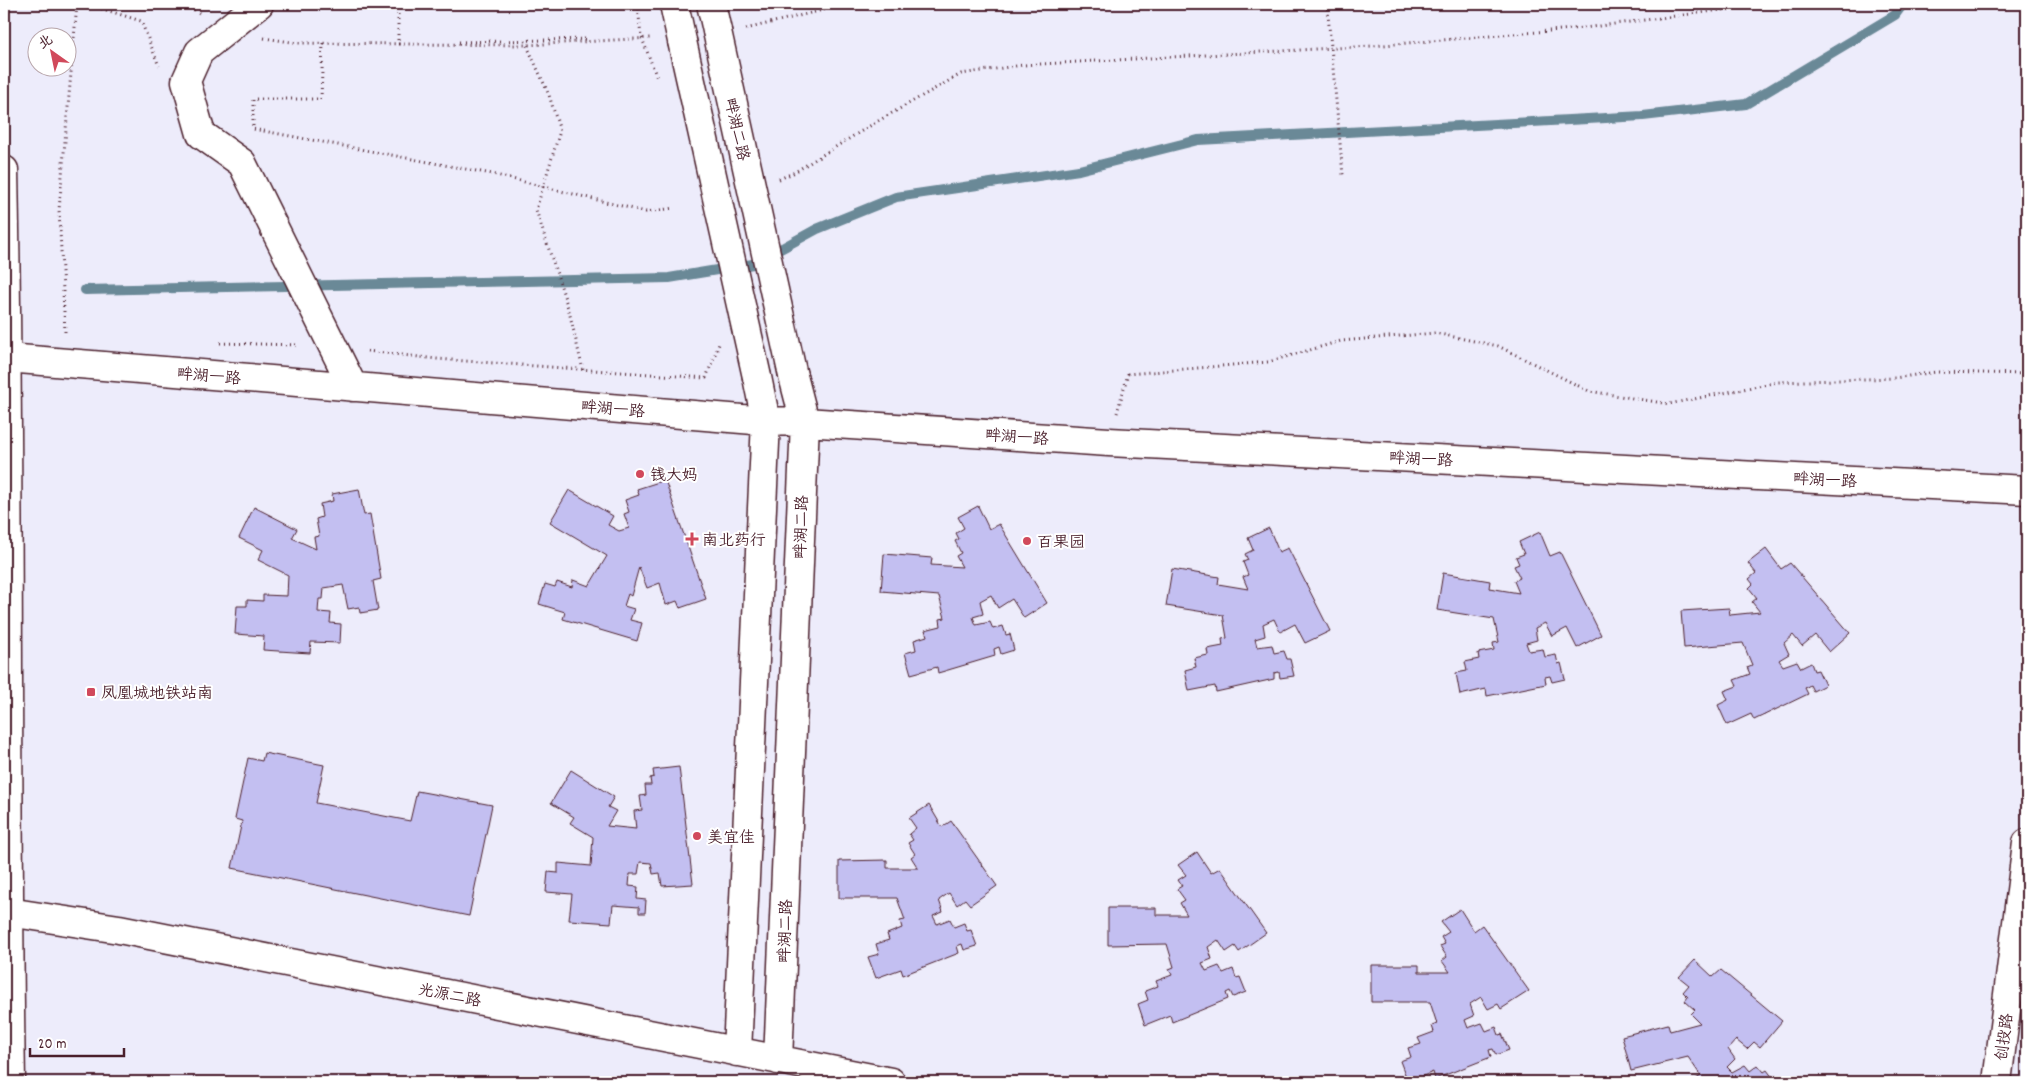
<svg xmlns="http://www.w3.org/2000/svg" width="2031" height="1086" font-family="Dekko,'LXGW WenKai TC',sans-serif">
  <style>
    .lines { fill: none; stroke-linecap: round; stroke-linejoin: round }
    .stream { stroke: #6b8997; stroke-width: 10 }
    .building { fill: #c3bff1; stroke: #4a1f2b }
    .minor-casing { stroke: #4a1f2b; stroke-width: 31 }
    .tertiary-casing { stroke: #4a1f2b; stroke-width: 31 }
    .primary-casing { stroke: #4a1f2b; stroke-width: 31 }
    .path { stroke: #4a1f2b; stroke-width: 3; stroke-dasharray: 1 4; stroke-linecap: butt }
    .minor { stroke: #fff; stroke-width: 28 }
    .tertiary { stroke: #fff; stroke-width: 28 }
    .primary { stroke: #fff; stroke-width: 28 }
    .minor-bridge-casing { stroke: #4a1f2b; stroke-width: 31; stroke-linecap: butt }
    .path-bridge { stroke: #4a1f2b; stroke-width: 3; stroke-dasharray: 1 4; stroke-linecap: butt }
    .minor-bridge { stroke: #fff; stroke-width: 28 }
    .poi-dot { fill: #d1495b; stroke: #fff; stroke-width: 2 }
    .labels { text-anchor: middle; stroke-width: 4; stroke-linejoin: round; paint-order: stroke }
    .street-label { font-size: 16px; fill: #4a1f2b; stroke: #fff }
    .poi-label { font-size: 16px; fill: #4a1f2b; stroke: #fff; text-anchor: start }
  </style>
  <rect width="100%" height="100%" fill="#edecfb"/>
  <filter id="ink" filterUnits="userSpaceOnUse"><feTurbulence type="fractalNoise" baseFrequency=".02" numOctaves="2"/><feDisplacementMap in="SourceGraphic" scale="10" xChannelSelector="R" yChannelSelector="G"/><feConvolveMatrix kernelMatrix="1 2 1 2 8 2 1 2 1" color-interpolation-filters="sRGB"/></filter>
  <g filter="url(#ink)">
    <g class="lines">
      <path class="stream" d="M85,290L669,278L753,264L817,229L896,197L1079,170L1198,140L1643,116L1746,104L1895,15L1903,4"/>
    </g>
    <path class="building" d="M665,480L706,599L680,608L677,601L666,605L660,583L647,588L639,567L631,596L628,594L624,606L634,609L630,620L642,623L637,641L563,619L565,612L539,604L545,584L555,587L557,582L572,587L573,580L589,586L607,556L550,522L569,490L613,516L608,525L619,531L629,528L624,514L629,512L625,500L639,495L637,489Z
      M359,489L364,515L370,514L381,579L373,581L378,610L360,613L359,607L348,609L343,585L324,588L323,599H319L318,612L331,613L330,623L341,624L340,643L311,642L310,653L263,650L264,636L235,634L237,606H247V600L263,601V595L287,596L288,575L258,560L263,550L239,538L254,507L297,529L292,538L316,549L314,537L319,536L316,519L322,517L320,504L333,501L332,494Z
      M978,506L989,529L999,524L1047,603L1024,618L1012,599L998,608L991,595L980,601L983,614L973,617L976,625L990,622L993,629L1003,626L1006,635L1010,634L1014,650L1001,654L999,647L994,649L995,656L938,673L937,667L911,674L905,653L916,650L914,640L927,636L925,630L941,626L940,619L945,618L939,596L881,591L884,554L932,558L931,565L962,567L956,556L961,553L955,541L959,539L956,533L964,528L958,517Z
      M1269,528L1279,552L1288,548L1330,631L1305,643L1295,624L1280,632L1274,619L1263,624L1265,636L1255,639L1257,647L1272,645L1274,653L1284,651L1287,659H1290L1294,676L1280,678L1279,672L1274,673V679L1216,692L1215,686L1189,691L1185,670L1196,667L1194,658L1208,655L1207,649L1223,646L1222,639L1227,638L1223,615L1166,606L1172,569L1219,577L1218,584L1248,589L1243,577L1248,575L1243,562L1248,560L1245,554L1253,550L1248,538Z
      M1540,532L1550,556L1560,552L1601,635L1577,648L1567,628L1552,636L1545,623L1535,628L1537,640L1526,643L1529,651L1543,649L1545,657L1556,655L1558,664L1561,663L1565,679L1552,682L1550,676L1545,677L1546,684L1487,696L1486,689L1460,695L1456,673L1467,671L1465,662L1479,659L1478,653L1494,650L1493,643L1499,642L1494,619L1437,610L1443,573L1490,581L1489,588L1519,593L1514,581L1520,578L1514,566L1519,564L1516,557L1524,554L1519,542Z
      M1766,549L1781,569L1790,563L1850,633L1829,652L1815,635L1802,646L1793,635L1784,643L1789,654L1779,660L1783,666L1797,661L1801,668L1811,663L1814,671L1818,670L1825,685L1813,691L1810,685L1805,688L1808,694L1754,720L1751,714L1727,725L1718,705L1728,700L1724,691L1737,686L1734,680L1750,674L1747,667L1752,665L1743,643L1684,648L1681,611L1729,608L1730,615L1760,612L1752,602L1757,598L1749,588L1753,584L1749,579L1756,573L1748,563Z
      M264,753L324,765L316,803L410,821L417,791L492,805L469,916L232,868L242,821L235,819L248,758L262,761Z
      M679,767L693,884L662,886L660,873L653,874L651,863L640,862L638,874H630L629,886L638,887L637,899L646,900L645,913H639V907L613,905L611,923L569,920L572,894L546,892L548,872L558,873V863L591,866L593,837L570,823L574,817L551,803L571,770L614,797L608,807L616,811L607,826L636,829L634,811L642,810L640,796L646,795L645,785H651L650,778L654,777L653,770Z
      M929,805L942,827L951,821L997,886L970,905L965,899L957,905L949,893L939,900L943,912L933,916L937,924L950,919L954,927L964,923L967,931L971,930L977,946L964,950L962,944L957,946L959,953L903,975L901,969L876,978L868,957L879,954L876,944L889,940L887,934L902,928L900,921L905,920L897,898H839V861L887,860V868H918L911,857L915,854L908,843L913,840L909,834L916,828L909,818Z
      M1197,852L1211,873L1220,868L1266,933L1239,952L1235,946L1226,952L1218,940L1208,947L1212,959L1202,963L1206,971L1219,966L1223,973L1233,969L1236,978L1240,977L1246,992L1233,997L1230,991L1226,993L1228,999L1172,1022L1170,1015L1145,1025L1138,1004L1148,1000L1145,991L1158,986L1156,981L1172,975L1169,969L1174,967L1167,944L1108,945V908H1156V915H1187L1180,903L1185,900L1177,889L1182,886L1178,880L1186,875L1178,865Z
      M1460,909L1474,931L1482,925L1529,991L1501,1009L1498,1004L1488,1009L1481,997L1470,1004L1474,1016L1465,1020L1468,1028L1482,1023L1486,1031L1496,1027L1499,1035L1502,1034L1509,1050L1496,1055L1493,1049L1489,1050L1491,1057L1435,1079L1433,1072L1408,1082L1400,1061L1411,1057L1408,1048L1421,1044L1418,1038L1434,1032L1432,1026L1437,1024L1430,1002H1371V965H1419V972H1450L1442,961L1447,957L1440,946L1445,944L1441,937L1449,932L1441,922Z
      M1695,960L1713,977L1721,970L1782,1021L1760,1047L1754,1042L1747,1049L1736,1040L1728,1049L1735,1059L1727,1067L1732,1072L1745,1065L1750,1071L1758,1065L1764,1072L1767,1070L1776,1082H1698L1696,1079L1701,1076L1688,1057L1631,1071L1622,1036L1668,1024L1670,1031L1700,1023L1691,1014L1695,1010L1685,1001L1688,997L1683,992L1689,985L1679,977Z"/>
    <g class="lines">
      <g class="minor-casing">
        <path id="minor" d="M259,4L199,52L186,81L201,134L242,163L353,387
          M674,4L682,41
          M711,4L717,31
          M7,358L766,421L805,422L1109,442L2027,490
          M8,912L119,929L891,1082
          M737,1052L766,421L757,377
          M778,1060L805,422L793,376"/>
      </g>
      <g class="tertiary-casing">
        <path id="tertiary" d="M1997,1082L2027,843"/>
      </g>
      <g class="primary-casing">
        <path id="primary" d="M4,170C10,474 6,778 11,1082"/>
      </g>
      <path class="path" d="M87,4L141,21L159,66
        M186,4L199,13
        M398,4V44H400
        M638,4L641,38
        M746,29L847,4
        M264,38L298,43L527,45L650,38
        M642,38L657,78
        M525,41L549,95L560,131L536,210L569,311L583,370
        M459,42L588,39
        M323,43L321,99H253V129L492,174L646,212L674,208
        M779,179L793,173L878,121L961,74L1023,65L1372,46L1584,28L1767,4
        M65,332L59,210L77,4
        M220,343L299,345
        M367,351L437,359L706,378L719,344
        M1117,413L1128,374L1268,362L1341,341L1435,333L1498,346L1589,391L1669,404L1777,382L1895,378L1936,372L2027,374"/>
      <use href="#minor" class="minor"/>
      <use href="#tertiary" class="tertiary"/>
      <use href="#primary" class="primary"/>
      <g class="minor-bridge-casing">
        <path id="minor-bridge" d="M717,31L793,376
          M682,41L757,377"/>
      </g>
      <path class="path-bridge" d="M1327,4L1343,175"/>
      <use href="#minor-bridge" class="minor-bridge"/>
    </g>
  </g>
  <g class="poi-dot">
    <circle cx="640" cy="474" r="5"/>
    <path d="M689.5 531.5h5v5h5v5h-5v5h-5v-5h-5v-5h5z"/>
    <circle cx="1027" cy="541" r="5"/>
    <rect x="86" y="687" width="10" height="10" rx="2.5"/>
    <circle cx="697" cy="836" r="5"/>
  </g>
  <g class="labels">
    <g class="street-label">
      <text transform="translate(738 129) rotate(77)" y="6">畔湖二路</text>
      <text transform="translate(209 375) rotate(5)" y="6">畔湖一路</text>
      <text transform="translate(613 408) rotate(5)" y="6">畔湖一路</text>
      <text transform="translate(1017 436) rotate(4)" y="6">畔湖一路</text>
      <text transform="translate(1421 458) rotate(3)" y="6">畔湖一路</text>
      <text transform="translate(1825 479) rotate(3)" y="6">畔湖一路</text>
      <text transform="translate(800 527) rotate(-88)" y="6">畔湖二路</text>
      <text transform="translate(784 931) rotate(-88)" y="6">畔湖二路</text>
      <text transform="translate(450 994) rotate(11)" y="6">光源二路</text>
      <text transform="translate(2003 1037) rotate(-83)" y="6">创投路</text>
    </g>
    <g class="poi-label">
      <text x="650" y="480">钱大妈</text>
      <text x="702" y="545">南北药行</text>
      <text x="1037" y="547">百果园</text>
      <text x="101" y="698">凤凰城地铁站南</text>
      <text x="707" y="842">美宜佳</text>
    </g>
  </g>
  <rect width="2031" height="1086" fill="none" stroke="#fff" stroke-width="20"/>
  <rect x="10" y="10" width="2011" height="1066" fill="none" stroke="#4a1f2b" stroke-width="2" filter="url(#ink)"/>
  <g transform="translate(52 52) rotate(327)"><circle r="24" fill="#ffffff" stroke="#b7a5aa"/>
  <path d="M0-4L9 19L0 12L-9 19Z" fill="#d1495b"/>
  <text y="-8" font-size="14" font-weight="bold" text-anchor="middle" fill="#4a1f2b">北</text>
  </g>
  <path d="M30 1048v8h94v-8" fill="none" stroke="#4a1f2b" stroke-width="2.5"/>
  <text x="38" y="1048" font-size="15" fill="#4a1f2b" stroke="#ffffff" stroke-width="4" paint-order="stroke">20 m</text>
</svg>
